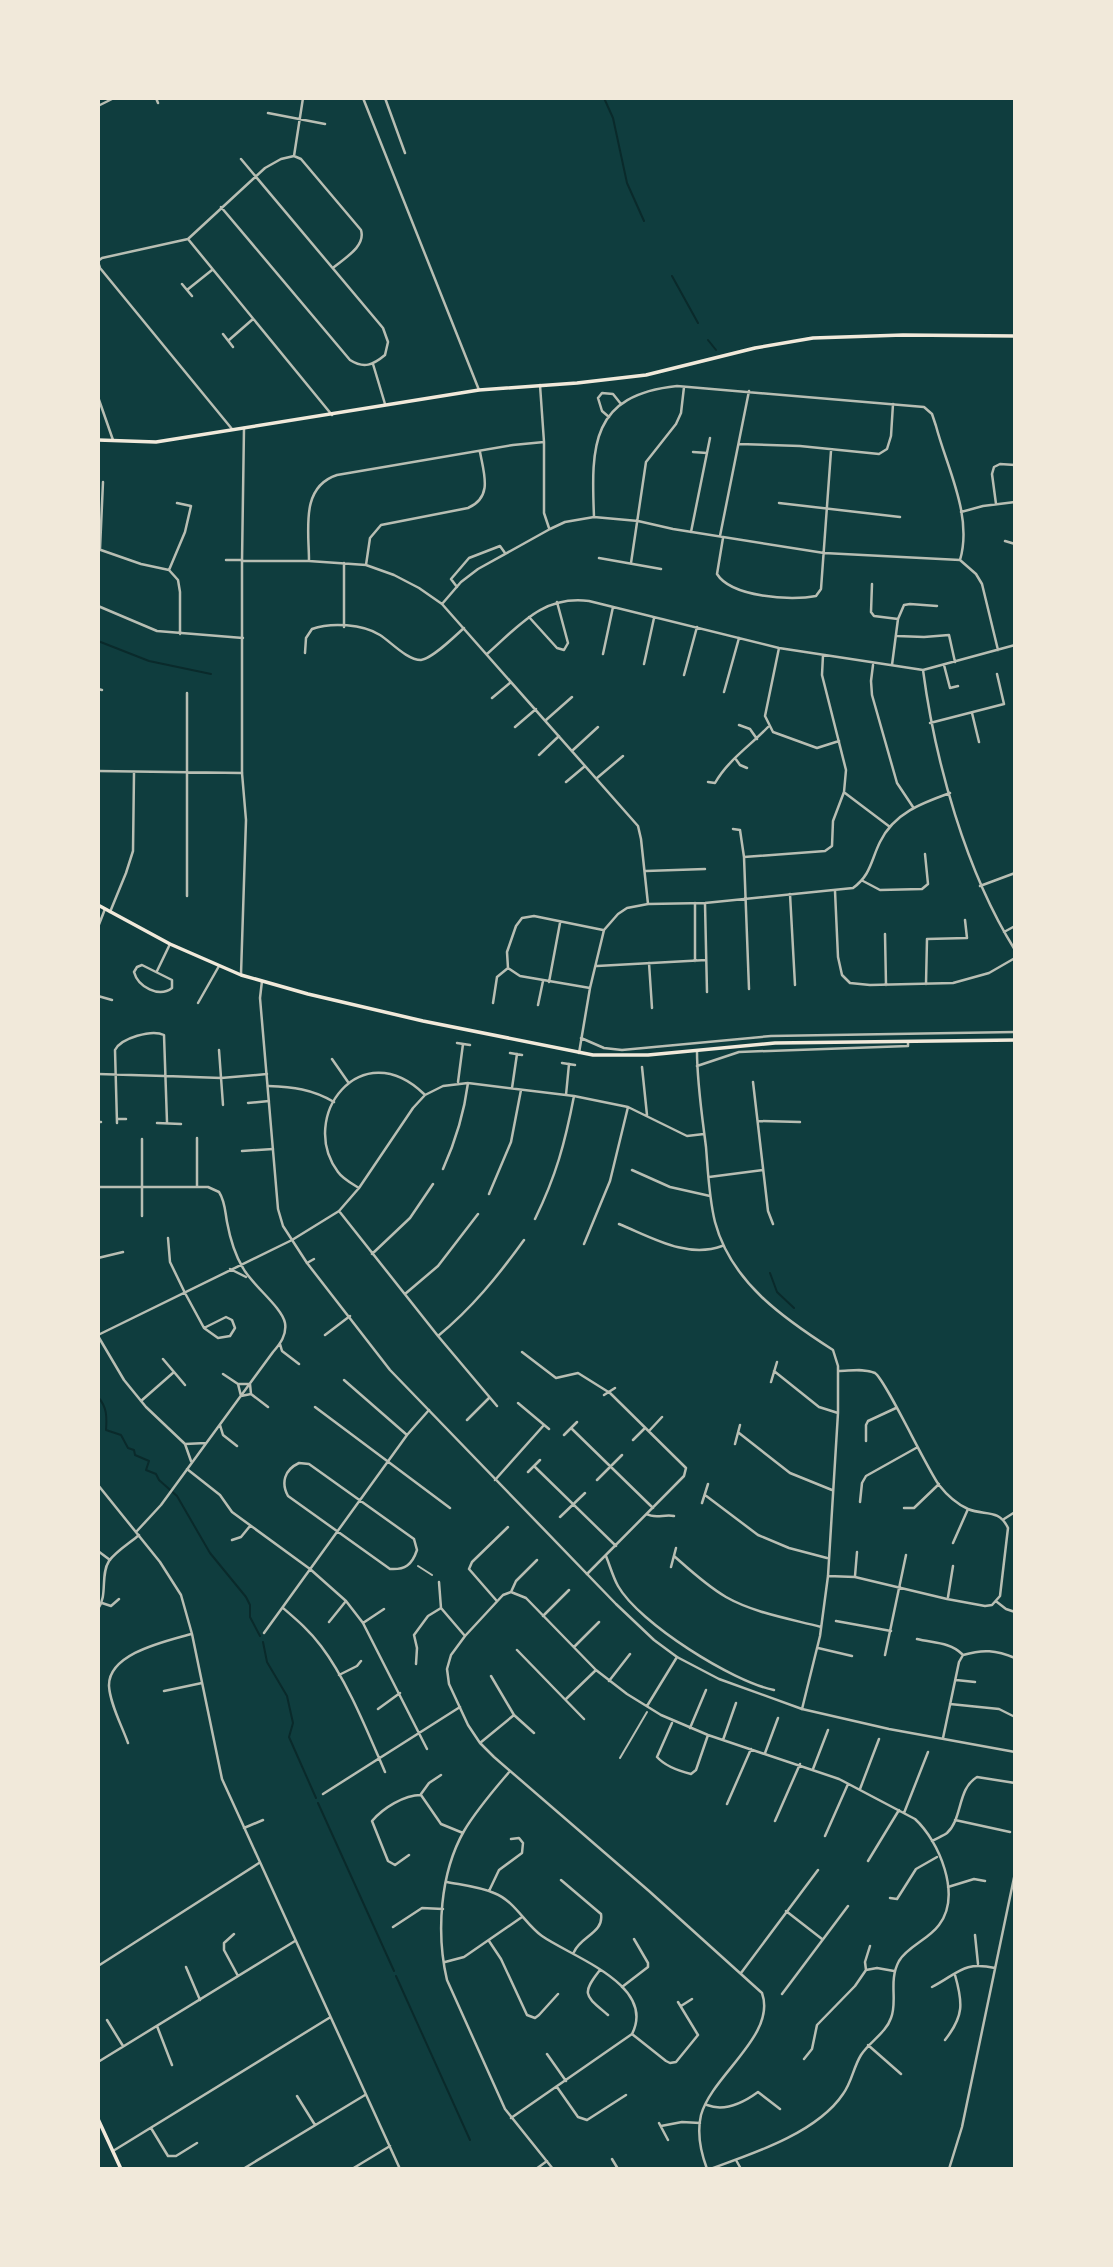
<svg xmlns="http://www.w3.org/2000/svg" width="1113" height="2267" font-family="'Fira Sans Condensed',sans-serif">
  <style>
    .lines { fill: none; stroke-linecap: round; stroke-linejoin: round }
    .stream { stroke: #0a2a2b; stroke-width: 2 }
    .pedestrian { stroke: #b8beb3; stroke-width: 2 }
    .minor { stroke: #b8beb3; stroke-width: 2.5 }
    .tertiary { stroke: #b8beb3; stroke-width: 2.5 }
    .secondary { stroke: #f1e9da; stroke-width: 3.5 }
    .primary { stroke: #f1e9da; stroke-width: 3.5 }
  </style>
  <rect width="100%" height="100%" fill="#0f3d3e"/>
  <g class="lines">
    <path class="stream" d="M604,98L613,118L627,183L644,221
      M672,276L698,323
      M708,340L716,350
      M98,641L149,661L211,674
      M770,1273L777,1292L794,1308
      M98,1397C107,1407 107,1417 106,1430L121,1435L128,1448L134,1450L135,1455L149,1461L146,1470L156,1474L159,1480L177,1496L210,1553L246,1597L250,1605V1617L260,1636
      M263,1642L267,1662L287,1696L293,1723L289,1737L316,1798
      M318,1803L394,1971
      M396,1976L470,2140"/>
    <path class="pedestrian" d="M418,1566L432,1575
      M620,1758L647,1712"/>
    <path class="minor" d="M156,98L158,103
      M363,98L479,390
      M385,98L405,153
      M98,106L114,98
      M268,113L325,124
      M294,156L301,159L361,230C366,246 345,258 334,267
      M294,156L303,98
      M221,207L350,360C364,369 373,365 385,355L388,342L383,328L241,159
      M188,239L332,415
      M98,261L102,258L188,239L265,168L281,159L294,156
      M182,284L192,296
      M187,290L212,270
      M223,334L233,347
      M229,340L253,319
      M373,364L385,404
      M540,385L544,442V513L549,528
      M98,397L113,440
      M609,417L602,411L598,398L602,393L613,394L621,404
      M739,444L800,446L879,454L887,449L891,436L893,404
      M693,452L707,453
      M779,503L900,517
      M996,504L992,474L994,467L1000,464L1015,465
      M961,512L983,506L1015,502
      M594,517C591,445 591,395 677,386L924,407L932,414L936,426C947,468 973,516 960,560
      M691,532L710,438
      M720,536L749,391
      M723,538L717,574C731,597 791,601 816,596L821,589L831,451
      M1005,541L1015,544
      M98,549L141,564L169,570L178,580L180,592V634
      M100,549L103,482
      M599,558L661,569
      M226,560H242
      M242,561H309L366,565L394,575L419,588L442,604L638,826L641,839L648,904
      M309,561C309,530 300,487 337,475L513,445L544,442
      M344,563V627
      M631,563L646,462L676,424L681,413L684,387
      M366,565L370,538L381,525L468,508C493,497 484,474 480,452
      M169,570L185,532L191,506L177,503
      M872,584L871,612L874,616L898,619
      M457,587L451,579L469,558L500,546L505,553
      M442,604L461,582L478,569L550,529L565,522L594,517L638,521L673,529L824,553L960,560L976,574L982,584L998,650
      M98,606L157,631L243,638
      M529,617L557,648L564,650L568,643L557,602
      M897,636L924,637L949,635L955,662
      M779,648L765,716L773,732L817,748L839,741
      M305,653L306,638L312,629C331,622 363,624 380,635C391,642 407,660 421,660C432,659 455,636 464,628
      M487,654C519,626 542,595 589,601L779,648L923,670L1015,645
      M603,654L613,607
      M644,664L654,618
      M873,665L871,681L872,695L897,783L913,807
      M892,665L898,619L904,605L910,604L937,606
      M944,665L950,688L958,686
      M923,670C935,761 966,872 1015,950
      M684,675L697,627
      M98,689L102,690
      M724,692L739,638
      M187,693V896
      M492,698L511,682
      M972,713L979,742
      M546,720L572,697
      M930,723L1004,704L997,674
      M739,725L750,729L757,739
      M515,727L536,709
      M573,750L598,727
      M539,755L559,736
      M735,758L740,765L747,768
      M98,771L242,773
      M597,778L623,756
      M566,782L585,766
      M708,782L715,783C728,760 750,746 768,727
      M845,793L890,827
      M733,829L740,830L744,857L749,989
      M1015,835V846
      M744,857L825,851L832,846L833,821L844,792L846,770L822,675L823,655
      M646,871L705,869
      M863,881L880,890L922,889L928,884L925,854
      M980,886L1015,873
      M835,891L838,957L842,975L850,983L870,985L953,983L989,973L1015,958
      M790,894L795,985
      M695,903V961
      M705,904L707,992
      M110,912L126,873L133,851L134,773
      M98,927L105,909
      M1004,932L1015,926
      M885,934L886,985
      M649,963L652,1008
      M142,965L172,980V988C159,998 138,987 134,972L137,967Z
      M597,966L706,960
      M157,971L170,944
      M549,982L560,923
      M926,984L927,939L967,938L965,920
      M590,988L520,976L508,968L507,952L516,926L522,918L534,916L603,930
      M98,996L112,1000
      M198,1003L219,966
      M493,1003L497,977L508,968
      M538,1005L543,981
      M581,1038L604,1048L622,1050L771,1036L1015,1032
      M457,1043L470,1045
      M219,1050L223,1105
      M697,1051C697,1083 702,1115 706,1147C708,1172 709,1198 715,1222C731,1282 783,1318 833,1350L838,1366V1413L828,1576L820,1636L802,1709
      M510,1053L522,1055
      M579,1053L590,988L604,930L618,914L627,908L648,904L705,903L853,888C871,875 871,860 880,842C894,813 922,803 950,793
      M332,1059L348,1082
      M562,1063L575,1065
      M697,1066L739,1052L908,1046V1043
      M642,1067L647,1115
      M98,1074L164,1076
      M166,1076L221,1078L267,1074
      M458,1082L463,1044
      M753,1082L768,1211L773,1224
      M268,1086C293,1087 312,1089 334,1102
      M512,1088L517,1054
      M566,1095L569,1064
      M248,1103L269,1101
      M117,1119H126
      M758,1121L800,1122
      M98,1122H101
      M117,1123L115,1050C121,1038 152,1029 164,1035L167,1122
      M157,1123L181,1124
      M242,1151L273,1149
      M443,1169C456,1140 464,1114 468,1083
      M632,1170L670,1187L710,1196
      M709,1177L763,1170
      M98,1187H208L219,1192C225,1201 225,1211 227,1222C230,1238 235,1255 243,1268C252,1285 282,1307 285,1323C287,1335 280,1344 273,1352L161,1505L136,1532
      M197,1187V1138
      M359,1188C351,1183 343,1179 338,1172C297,1117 361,1033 424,1094
      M489,1194L511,1142L521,1090
      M339,1211L438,1336L497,1406
      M142,1216V1139
      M535,1219C556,1176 565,1143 574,1096
      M619,1224C651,1237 687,1259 722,1246
      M168,1238L170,1262L185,1293L204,1328L218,1338L230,1336L235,1328L232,1320L226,1317L204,1328
      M584,1244L610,1181L628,1107
      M372,1254L410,1218L433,1184
      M98,1258L123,1252
      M307,1263L314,1259
      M230,1269L246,1277
      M405,1294L438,1266L478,1214
      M98,1335L292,1240L339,1211L359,1188L413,1108L425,1095L443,1086L468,1083L574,1096L628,1107L687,1136L704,1134
      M325,1335L350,1316
      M98,1336L124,1380L146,1407L185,1444L191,1461
      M438,1336C472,1308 498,1276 524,1240
      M280,1344L282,1351L299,1364
      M522,1352L556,1378L578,1373L610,1393L686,1468L684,1476L587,1574
      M163,1359L185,1385
      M774,1371L819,1407L838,1413
      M223,1374L238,1384H250L251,1394
      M344,1380L407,1435
      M771,1382L777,1362
      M238,1384L241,1396L251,1394L268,1407
      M604,1395L615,1388
      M141,1401L174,1372
      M518,1403L549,1429
      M315,1407L450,1508
      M467,1420L489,1398
      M220,1425L223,1435L237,1446
      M571,1428L653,1508
      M649,1431L662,1417
      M739,1433L790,1473L832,1490
      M564,1435L577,1422
      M633,1440L645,1428
      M866,1441V1425L868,1421L896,1408
      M185,1444L206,1443
      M735,1444L740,1425
      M299,1463L309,1464L414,1539L417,1550C412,1565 405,1570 390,1569L288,1496C281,1483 284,1470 299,1463Z
      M534,1466L616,1546
      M187,1469L220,1495L232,1512L310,1569L346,1601L363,1623L427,1749
      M528,1472L540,1460
      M495,1480L544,1425
      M597,1480L622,1455
      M98,1485L160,1562L181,1595L192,1634L222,1779L400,2169
      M705,1495L758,1535L789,1548L827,1558
      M860,1502L862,1483L866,1476L916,1448
      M702,1503L708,1484
      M904,1508H914L939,1484
      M647,1514C654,1519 665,1514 674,1516
      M560,1517L585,1493
      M1004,1519L1015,1512
      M232,1540L241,1537L250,1526
      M953,1543L968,1509
      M98,1551L110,1560
      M606,1556C610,1566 613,1577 618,1586C639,1623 733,1682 774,1690
      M674,1556C691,1571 707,1586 726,1597C754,1613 791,1619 821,1627
      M671,1567L676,1548
      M828,1576L855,1577L947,1599L985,1606L992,1605L1000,1596L1008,1528C999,1508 984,1516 968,1509C957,1504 946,1494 939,1485C926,1467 885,1379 875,1373C864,1368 850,1371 838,1371
      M855,1576L857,1552
      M511,1592L516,1581L537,1560
      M948,1597L953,1566
      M496,1600L469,1569L472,1562L508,1527
      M997,1602L1006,1609L1015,1612
      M102,1603L111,1606L119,1599
      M283,1608C297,1620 310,1631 321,1646C347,1680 368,1733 385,1772
      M441,1608L465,1636
      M98,1609C108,1595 100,1575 109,1561C116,1551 130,1543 139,1535
      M543,1616L569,1590
      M836,1621L891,1631
      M329,1622L346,1601
      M363,1623L384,1609
      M264,1633L407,1435L429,1410
      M917,1639C933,1643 950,1642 962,1654
      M574,1647L599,1622
      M818,1648L852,1656
      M517,1650L584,1719
      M885,1655L906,1555
      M416,1664L417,1648L414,1635L428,1616L441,1608L439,1582
      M339,1675L357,1666L361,1661
      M491,1676L514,1715L534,1733
      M956,1680L975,1682
      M609,1681L630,1654
      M164,1691L202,1683
      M566,1699L596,1670
      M950,1704L999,1709L1015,1717
      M647,1706L677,1657
      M378,1709L400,1693
      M672,1723L657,1757C665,1766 679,1771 691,1774L696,1770L708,1735
      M690,1728L706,1690
      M943,1738L959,1662L963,1655C983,1649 996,1650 1015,1658
      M723,1740L736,1703
      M128,1743C122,1726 110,1704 109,1686C108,1653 167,1641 191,1634
      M480,1743L514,1715
      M765,1753L778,1718
      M813,1769L828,1730
      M510,1771C494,1790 477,1809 464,1831C440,1873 436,1933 447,1980L505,2109L553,2169
      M860,1789L879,1739
      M323,1794L460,1707
      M421,1794L429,1783L441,1775
      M727,1804L751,1749
      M904,1813L928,1752
      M955,1820L1010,1832
      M775,1821L800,1764
      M244,1828L263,1820
      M825,1836L848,1784
      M932,1841C937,1838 943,1836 947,1833C963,1818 957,1789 977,1777L1015,1783
      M409,1855L395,1865L388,1861L372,1821C383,1808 404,1795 421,1795L441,1824L463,1833
      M868,1861L899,1810
      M561,1880L601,1914C604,1933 581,1936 574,1952
      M447,1882C462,1885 480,1887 494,1893C515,1901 525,1924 542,1936C572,1957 657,1985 632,2034L511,2118
      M948,1887L974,1879L985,1881
      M489,1891L499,1870L522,1853L523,1843L519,1838L511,1839
      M890,1898L897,1899L916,1869L937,1857
      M786,1911L822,1939
      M393,1927L422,1908L443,1909
      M234,1934L224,1943V1950L238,1976
      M975,1935L978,1964
      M489,1941L501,1959L527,2015L535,2018L539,2015L558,1994
      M445,1962L464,1957L522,1917
      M98,1966L259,1863
      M186,1967L200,2000
      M600,1970C580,1995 586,1996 608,2015
      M866,1970L877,1968L894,1971
      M741,1973L818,1870
      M622,1987L648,1967V1963L634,1939
      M932,1987C959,1973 963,1961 995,1968
      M782,1994L848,1906
      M681,2006L692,1999
      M107,2020L123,2046
      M157,2026L172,2065
      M632,2034L666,2061L670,2063L676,2062L698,2035L678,2002
      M945,2040C964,2016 963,2003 955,1975
      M868,2045L901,2074
      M547,2054L566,2081
      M804,2059L812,2049L817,2025L855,1986L866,1970L865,1962L870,1946
      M98,2062L295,1941
      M557,2087L578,2117L587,2120L626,2095
      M297,2096L315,2125
      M707,2105C725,2112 743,2103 758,2092L780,2109
      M659,2123L668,2140
      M661,2126L682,2122L700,2123
      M151,2128L168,2156H176L197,2143
      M113,2151L329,2018
      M612,2159L618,2169
      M736,2160L741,2169
      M243,2169L365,2095
      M352,2169L390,2146
      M536,2169L547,2161
      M707,2169C701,2153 697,2132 701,2115C712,2075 777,2035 762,1993L649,1891L494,1757L480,1743L468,1725L449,1684L447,1669L451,1655L465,1636L503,1595L511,1592L526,1598L596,1670L627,1694L661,1715L708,1735L839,1779L915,1819C939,1841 962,1895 939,1925C928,1940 908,1946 899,1961C888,1981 898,2001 891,2018C886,2033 869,2042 861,2055C853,2068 852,2082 843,2094C817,2133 752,2154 710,2169
      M949,2169L962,2127L1015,1873"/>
    <path class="tertiary" d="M98,262L100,268L232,429
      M241,974L246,820L242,773V561L244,428
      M262,981L260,998L278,1209L283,1226L307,1263L390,1370L616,1604L654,1640L677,1657L719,1679L802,1709L889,1729L1015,1752"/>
    <path class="secondary" d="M98,440L156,442L479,390L577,383L646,375L755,348L813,338L903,335L1015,336
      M98,2119L121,2169"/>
    <path class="primary" d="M98,905L170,944L241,975L308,994L423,1021L593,1055H648L775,1043L1015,1040"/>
  </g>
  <rect width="1113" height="2267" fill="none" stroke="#f1e9da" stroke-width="200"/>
</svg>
